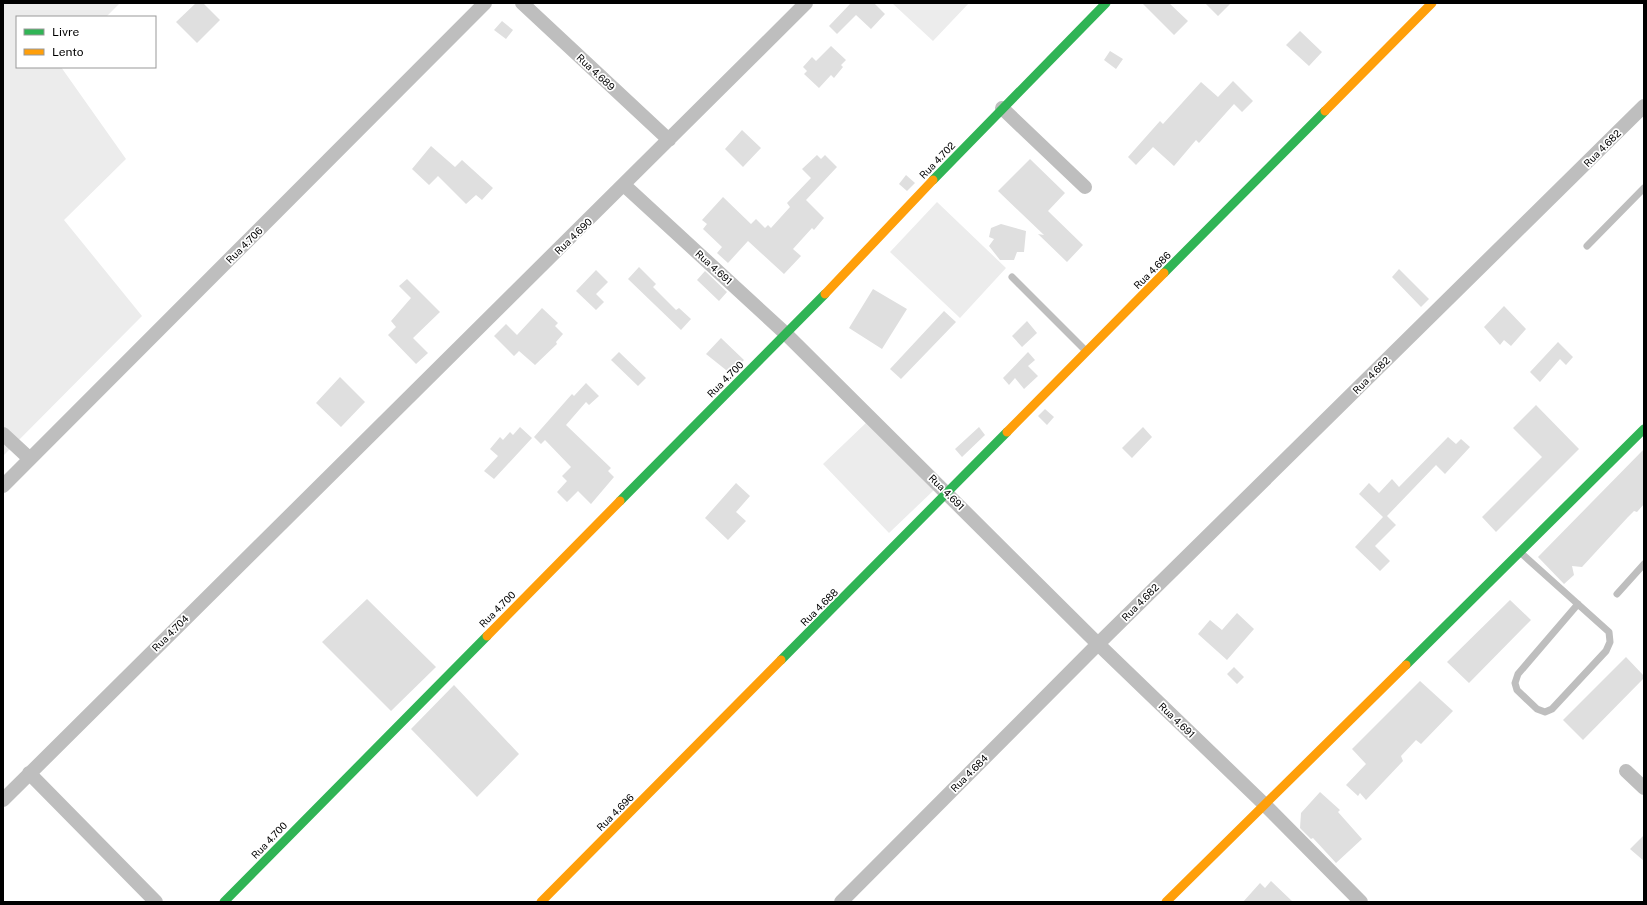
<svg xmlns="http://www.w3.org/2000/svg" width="1647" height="905" font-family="'Public Sans',sans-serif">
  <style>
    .green { fill: #ececec }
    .building { fill: #dfdfdf }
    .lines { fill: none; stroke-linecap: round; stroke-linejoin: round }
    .lane { stroke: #bebebe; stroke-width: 7 }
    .street { stroke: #bebebe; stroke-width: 14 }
    .fast { stroke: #30b455; stroke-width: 9 }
    .slow { stroke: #ff9f0a; stroke-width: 9 }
    .labels { text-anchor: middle; stroke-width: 3.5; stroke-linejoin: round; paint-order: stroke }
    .street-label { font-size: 10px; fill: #000; stroke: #fff }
  </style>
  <rect width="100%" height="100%" fill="#fff"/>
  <path class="green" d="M3,3L119,4L106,17H17V67H61L126,159L64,220L142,316L3,456Z
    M892,3H969L933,41Z
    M937,202L1006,268L960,318L890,252Z
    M868,421L934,490L889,533L823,464Z"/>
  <path class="building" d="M196,3H203L220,20L197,43L176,22Z
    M851,3H874L885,14L871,29L856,15L837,34L829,26Z
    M1142,3H1169L1188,21L1174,35Z
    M1205,3H1231L1218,16Z
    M502,21L513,30L506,39L494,30Z
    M1300,31L1322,52L1309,66L1286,45Z
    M831,46L846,60L841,65L843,67L834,78L831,75L819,88L804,74L807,71L803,67L812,57L816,61Z
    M1110,51L1123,59L1116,69L1104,60Z
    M1233,81L1253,101L1242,112L1234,104L1199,143L1196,140L1174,166L1153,147L1136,165L1128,157L1160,121L1163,124L1201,82L1218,97Z
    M742,130L761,148L743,167L725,149Z
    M431,146L455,167L462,160L493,188L482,200L476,195L466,204L438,176L429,185L412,169Z
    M817,155L821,159L825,155L837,167L806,200L824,218L814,230L812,228L793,249L801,256L784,274L748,241L728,263L717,253L722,247L703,229L707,224L702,220L723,197L751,224L756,219L765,228L768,225L771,228L790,207L787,203L811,178L802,169Z
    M1030,159L1065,193L1048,211L1083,245L1067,262L1038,234L1044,235L998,191Z
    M906,175L915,183L907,191L899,184Z
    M1001,224L1026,231L1024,252H1017L1014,260H1000L989,246L994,239L989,237L991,228Z
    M639,267L656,284L653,287L676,310L679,308L691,319L681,330L628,279Z
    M1399,269L1429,299L1421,307L1392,277Z
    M596,270L608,282L596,294L604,302L596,310L576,291Z
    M705,271L727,292L719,301L697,280Z
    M407,279L440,312L413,338L428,353L416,364L388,335L396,327L391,321L411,298L399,286Z
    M873,289L907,309L882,349L849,328Z
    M1504,306L1526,329L1511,346L1504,340L1500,345L1484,327Z
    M542,308L558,323L555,326L563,334L556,342L557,344L535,365L519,351L514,356L494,336L506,324L517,335Z
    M944,311L956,322L901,379L890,369Z
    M1027,321L1037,333L1022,347L1012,336Z
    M721,338L744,360L731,374L706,354Z
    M1558,342L1573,357L1566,365L1560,359L1540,382L1530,372Z
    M619,352L646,378L638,386L611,360Z
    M1028,352L1035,360L1028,366L1038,376L1024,389L1015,378L1009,385L1003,378Z
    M340,377L365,402L341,427L316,403Z
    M586,383L599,396L589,405L586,402L566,425L611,468L608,471L614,477L591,504L578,491L567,502L557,492L567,481L562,476L571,467L545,440L541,444L534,437L572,394L574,396Z
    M1536,405L1579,449L1496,532L1482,517L1542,457L1513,428Z
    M1045,409L1054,417L1047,425L1038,416Z
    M520,427L532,438L494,479L484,471L498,456L490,449L500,437L503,440L510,432L513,435Z
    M979,427L985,435L962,457L955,449Z
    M1143,427L1152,437L1132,458L1122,448Z
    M1448,437L1456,444L1461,439L1470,447L1445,474L1436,465L1387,516L1396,525L1375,546L1390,561L1380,571L1355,547L1383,517L1359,494L1369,483L1379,493L1392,479L1399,487Z
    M1644,449V504L1637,512L1634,511L1628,517L1582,567L1572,566L1574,575L1564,584L1538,557Z
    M736,483L750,496L736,512L746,521L728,540L705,518Z
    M367,599L436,667L391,711L322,642Z
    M1510,600L1531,620L1469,683L1447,662Z
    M1237,613L1254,629L1227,660L1198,634L1210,620L1222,630Z
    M1626,657L1644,676V678L1583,740L1563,720Z
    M1234,667L1244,677L1237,684L1227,674Z
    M1420,681L1453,711L1421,744L1416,740L1401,756L1403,761L1366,800L1360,793L1358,796L1346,785L1366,764L1352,749Z
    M454,685L519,754L477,797L411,729Z
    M1320,792L1340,810L1338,812L1362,839L1336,863L1313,838L1311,839L1300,828L1301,813Z
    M1644,835V861L1630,849Z
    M1271,881L1293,902H1243L1260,883L1265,888Z"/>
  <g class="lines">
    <path class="lane" d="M1587,246L1644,188
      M1012,277L1086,351
      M1521,553L1609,632L1610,642L1606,651L1552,709L1545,712L1537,709L1517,690L1515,683L1518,674L1578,604
      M1617,594L1644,564"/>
    <path class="street" d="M522,3L669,140
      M1002,108L1085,187
      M624,185L786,334L1098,644L1264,804L1361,902
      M3,434L30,459
      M3,486L485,3
      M1626,771L1644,788
      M29,773L156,902
      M3,800C270,533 540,270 806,3
      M841,902L1098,644L1644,106"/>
    <path class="fast" d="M933,180L1106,3
      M1164,273L1325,111
      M620,501L825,294
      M781,660L1007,432
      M1406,665L1644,429
      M224,902L487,636"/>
    <path class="slow" d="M1325,111L1432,3
      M825,294L933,180
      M1007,432L1164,273
      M487,636L620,501
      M541,902L781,660
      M1166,902L1406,665"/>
  </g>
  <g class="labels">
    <g class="street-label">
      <text transform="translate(596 72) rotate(43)" y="4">Rua 4.689</text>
      <text transform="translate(1602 148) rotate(-45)" y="4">Rua 4.682</text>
      <text transform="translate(937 160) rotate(-46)" y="4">Rua 4.702</text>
      <text transform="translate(573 236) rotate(-44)" y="4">Rua 4.690</text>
      <text transform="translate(244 245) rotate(-45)" y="4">Rua 4.706</text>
      <text transform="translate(714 267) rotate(42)" y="4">Rua 4.691</text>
      <text transform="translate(1152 270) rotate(-45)" y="4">Rua 4.686</text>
      <text transform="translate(1371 375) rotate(-45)" y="4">Rua 4.682</text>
      <text transform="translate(725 379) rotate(-45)" y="4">Rua 4.700</text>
      <text transform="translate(947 492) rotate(45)" y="4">Rua 4.691</text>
      <text transform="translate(1140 602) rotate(-45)" y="4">Rua 4.682</text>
      <text transform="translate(819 607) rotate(-45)" y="4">Rua 4.688</text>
      <text transform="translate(497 609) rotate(-45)" y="4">Rua 4.700</text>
      <text transform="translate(170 633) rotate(-45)" y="4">Rua 4.704</text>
      <text transform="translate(1177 720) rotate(44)" y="4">Rua 4.691</text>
      <text transform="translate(969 773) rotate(-45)" y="4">Rua 4.684</text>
      <text transform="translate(615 812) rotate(-45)" y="4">Rua 4.696</text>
      <text transform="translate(269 840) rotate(-46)" y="4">Rua 4.700</text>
    </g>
  </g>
  <rect width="1647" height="905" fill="none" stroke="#000000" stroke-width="8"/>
  <rect x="16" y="16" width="140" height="52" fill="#ffffff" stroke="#999999"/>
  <rect x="24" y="29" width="20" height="6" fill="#30b455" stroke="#999999"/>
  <text x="52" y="36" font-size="12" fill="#000000">Livre</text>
  <rect x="24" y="49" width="20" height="6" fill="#ff9f0a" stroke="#999999"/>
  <text x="52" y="56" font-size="12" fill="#000000">Lento</text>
</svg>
